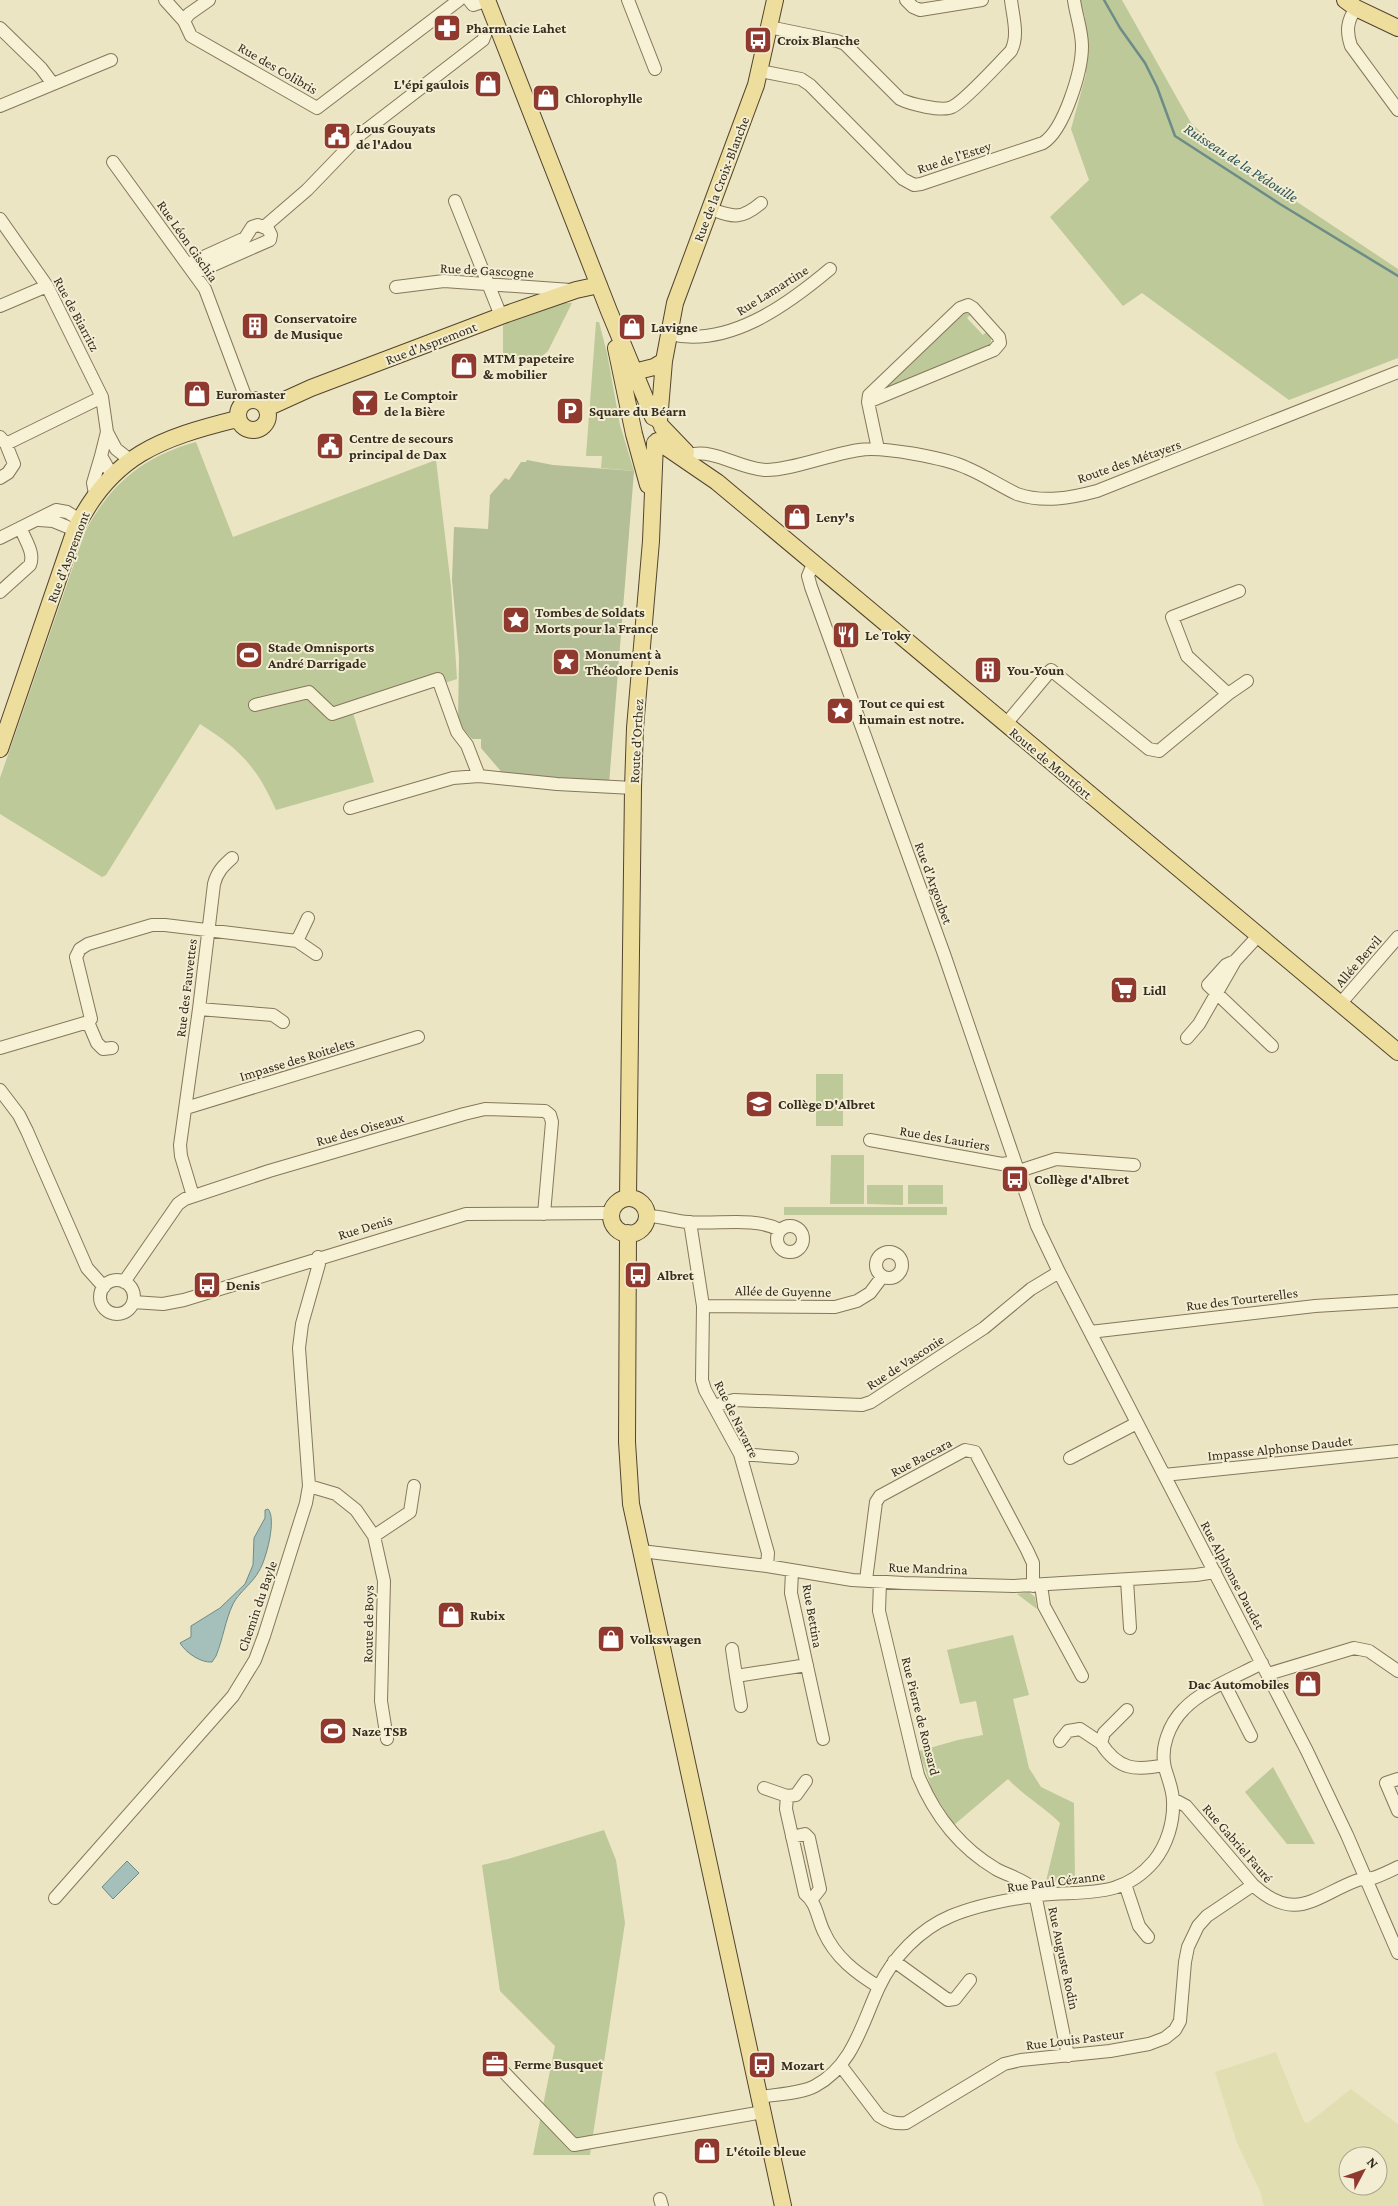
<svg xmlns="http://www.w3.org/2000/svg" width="1398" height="2206" font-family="'Crimson Pro',serif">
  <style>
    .farmland { fill: #e1dfb1; fill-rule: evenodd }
    .green { fill: #bdc998 }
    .cemetery { fill: #b4be97 }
    .water { fill: #a5bfba; stroke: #6d8c88 }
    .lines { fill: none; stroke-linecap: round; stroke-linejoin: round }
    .stream { stroke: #6d8c88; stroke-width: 2.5 }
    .minor-casing { stroke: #85775b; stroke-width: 14 }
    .major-casing { stroke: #53442f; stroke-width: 18 }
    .minor { stroke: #f7f1d6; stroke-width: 12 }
    .major { stroke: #edde9d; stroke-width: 16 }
    .labels { text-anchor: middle; stroke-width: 4; stroke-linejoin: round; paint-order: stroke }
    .poi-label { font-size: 14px; font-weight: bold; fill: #362d1e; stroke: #f3eed3; text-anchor: start }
    .street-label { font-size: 14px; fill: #362d1e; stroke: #f3eed3 }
    .water-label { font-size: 15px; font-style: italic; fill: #2e5255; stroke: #f3eed3 }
  </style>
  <rect width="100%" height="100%" fill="#ebe5c4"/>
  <path class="farmland" d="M1276,2052L1304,2122L1308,2123L1351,2089L1398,2124V2206H1264L1260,2191L1237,2143L1215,2072ZM1348,2156H1378V2186H1348Z"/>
  <path class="green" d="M1080,0H1122L1191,123L1225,154L1398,269V358L1289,400L1142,293L1123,306L1050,217L1089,180L1071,129L1086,74L1085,17Z
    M560,303H572L548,351L540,358L524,356L523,360L503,359V325Z
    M965,310L972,313L967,318L983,335L988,331L991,334V342L989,345L885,389L882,385Z
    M596,322H599L607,353L620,425L634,471L601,468L602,456H586Z
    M196,442L233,537L436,460L451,586L457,679L353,713L374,782L276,810C256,766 241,750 200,724L106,875L102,877L0,814V778L85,532C110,484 144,456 196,442Z
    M816,1074H843V1126H816Z
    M831,1155H864V1204H830Z
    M867,1185H903V1205L867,1204Z
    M908,1185H943V1204H908Z
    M784,1207H947V1215H784Z
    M1029,1592L1035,1597L1037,1609L1017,1594Z
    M1013,1635L1029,1695L1013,1699L1029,1768L1041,1787L1074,1803L1075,1885L1046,1881L1060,1823C1044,1807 1024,1796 1008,1779L954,1825L932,1790L919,1751L958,1740L983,1735L976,1701L960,1704L947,1650Z
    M1273,1767L1315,1844H1287L1245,1792Z
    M604,1830L616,1860L625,1923L590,2155H533L555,2046L500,1991L482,1865L508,1859Z"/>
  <path class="cemetery" d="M527,460L553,465L634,471L609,784L505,776L481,748V739H472L458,723L459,657L452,580L454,527L488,529L490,495L505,478L509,480L521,462H526Z"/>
  <path class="water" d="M268,1509C277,1519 266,1560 259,1571C252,1584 239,1592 233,1604C225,1621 223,1639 216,1656L212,1662C201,1663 186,1653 180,1643L191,1637V1626L220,1608L245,1584L253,1565L254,1538L265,1518V1510Z
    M127,1861L139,1873L113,1899L102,1887Z"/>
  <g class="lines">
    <path class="stream" d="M1104,0L1120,28L1145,63L1157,87L1175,136L1280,204L1398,276"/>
    <g class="minor-casing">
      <path id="minor" d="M165,0L184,21
        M209,0L189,14L184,21L191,36L317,108L459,0
        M469,0L473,5L488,0
        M628,0L655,69
        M906,0L913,7L920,10L982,0
        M1356,8C1347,21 1346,31 1351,46L1398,110
        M769,27L837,41L845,44L900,99C910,104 942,112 952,107C965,101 999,63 1011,51C1019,36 1013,17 1011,0
        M0,28L41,68L53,84
        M760,71L801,79L810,85L903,179L914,185L921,184L1043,143C1064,130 1082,71 1082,46C1082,31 1076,15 1074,0
        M0,106L111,60
        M113,162L205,289L247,401
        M455,201L501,316
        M710,209C734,217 741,220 761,203
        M0,219L47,286L102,397L107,432L101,456L112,475
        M264,227L307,190L361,134L483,40L485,35
        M188,264L245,238L252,227L258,225L268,229L271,235L270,240L195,273
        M396,287L444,281L571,290
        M0,306L47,286
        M669,334C728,348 786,306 830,269
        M868,402L994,350L1000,343L999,337L973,308L968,305L960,308L869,395L868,402L878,449
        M107,432L116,449L130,460
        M0,437L6,444L102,397
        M689,455C715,448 739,469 766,470C792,470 831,454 859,450C882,446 946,458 967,468C984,475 1000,486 1017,494C1043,503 1071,498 1097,491L1398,372
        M0,478L8,473L14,464L6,444
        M95,494L93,483L101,456
        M39,520L53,521L75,530
        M0,538L56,510L67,512L80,520
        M813,564L808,576L811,587L944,954L1037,1226L1059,1272L1307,1751L1347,1835L1398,1953
        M0,592L30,565C35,553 25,540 21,529
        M1228,694L1247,681
        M255,705L309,692L332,714L438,679L457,732L467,745L479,776L557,784L633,788
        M1005,725L1051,670L1149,749L1159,751L1228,694L1187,656L1172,617L1239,591
        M350,808L453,778L479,776
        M297,941L316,954
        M1235,961L1226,965L1208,985L1272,1046
        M1340,1004L1398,937
        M199,1009L273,1015L283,1022
        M88,1022L97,1043L103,1049L112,1048
        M1187,1038L1199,1024L1235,961L1258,936
        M0,1048L88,1022L91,1019L76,957L80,949L88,944L152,925H165L297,941L308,918
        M0,1090L19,1115L27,1131L87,1268L104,1287
        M186,1108L418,1037
        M870,1140L1002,1164L1015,1162
        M1019,1171L1056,1159L1134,1165
        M193,1196L181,1156L180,1145L199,1009L214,884C217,872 223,866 232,858
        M647,1216C661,1216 674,1221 688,1222C718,1225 752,1216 780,1230
        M690,1222L703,1306L702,1380L705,1390L740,1454L768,1553L767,1566
        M777 1239a13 13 0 1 1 26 0a13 13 0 1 1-26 0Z
        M876 1265a13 13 0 1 1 26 0a13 13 0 1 1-26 0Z
        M100 1297a17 17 0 1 1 34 0a17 17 0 1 1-34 0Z
        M124,1282L178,1204L185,1199L269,1171L464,1114L485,1109L545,1111L550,1115L552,1122L544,1214
        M133,1302L163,1304L184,1300L466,1214L611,1213
        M703,1306L835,1307L857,1301L870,1293L882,1277
        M1090,1332L1315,1306L1398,1301
        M714,1406L734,1400L862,1405L871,1402L984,1328L1031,1289L1059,1272
        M740,1454L792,1458
        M1070,1458L1137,1423
        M1164,1475L1398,1451
        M309,1486L336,1494L356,1510L374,1536L384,1581L381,1701L387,1739
        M374,1536L410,1512L414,1486
        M641,1551L767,1566L852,1580L904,1583L1014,1586L1196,1575L1215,1572
        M792,1571L791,1593L823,1739
        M866,1580L876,1502L880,1496L965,1450L975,1452L1027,1550L1033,1563V1586
        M1127,1580L1130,1628
        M880,1582L879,1611L918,1775C934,1814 959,1847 996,1869C1009,1876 1023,1879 1034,1889L1068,2056
        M1041,1585L1044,1606L1082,1676
        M732,1649L736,1676L807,1665
        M1268,1674L1354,1648L1369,1651L1398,1671
        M736,1676L741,1706
        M1224,1683L1251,1736
        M1127,1710L1104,1733L1101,1743C1118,1770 1136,1771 1164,1765
        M1060,1741L1068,1731L1080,1729L1101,1743
        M1398,1779L1386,1783L1398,1811
        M764,1788L787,1796L796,1795L806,1781
        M787,1796L786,1809L805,1894C817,1903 817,1918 824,1932C835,1957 856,1973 879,1987
        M1173,1799L1186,1806L1253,1885C1296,1924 1315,1896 1358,1880C1363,1878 1368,1879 1373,1878C1382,1875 1390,1871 1398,1867
        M792,1837L805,1834L809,1838L820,1889L812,1899
        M1125,1884L1139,1926L1148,1937
        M55,1898L233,1696L255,1660L264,1636L306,1503L309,1486L299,1348L302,1324L319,1264L318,1257
        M894,1961L948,2000L955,1999L970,1980
        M841,2066L879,2116C888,2122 895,2124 906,2123L1004,2064L1021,2060L1110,2051L1149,2044L1165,2038L1175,2030L1180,2021L1185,1962L1188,1947L1198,1926L1207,1916L1253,1885
        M501,2069L574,2145L763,2112
        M760,2097C777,2094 800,2094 815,2086C853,2066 862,2023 879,1987C893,1957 920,1929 951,1916C977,1905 1010,1899 1039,1895C1083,1890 1121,1900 1154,1861C1167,1845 1174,1822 1173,1801C1173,1790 1168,1779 1165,1768C1160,1748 1169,1724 1184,1709C1202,1690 1238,1676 1262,1663
        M660,2199L662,2206"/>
    </g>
    <g class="major-casing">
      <path id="major" d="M487,0L609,311L653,417
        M1345,0L1356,8L1398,28
        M616,348L634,434L648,485
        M634,372L654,367L664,361
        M238 415a15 15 0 1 1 30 0a15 15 0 1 1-30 0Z
        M267,408L311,388L501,316L576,290L599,285
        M659,421L664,361L675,303L756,85L775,0
        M662,427L686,452
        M657,441L717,482L1398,1052
        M0,749L75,530C111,455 161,438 237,419
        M628,1198L633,788L635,728L651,541L655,443
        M611 1216a18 18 0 1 1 36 0a18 18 0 1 1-36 0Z
        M628,1233L627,1442L631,1504L783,2206"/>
    </g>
    <use href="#minor" class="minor"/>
    <use href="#major" class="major"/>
  </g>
  <defs>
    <g id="pharmacy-square" transform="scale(1.4375)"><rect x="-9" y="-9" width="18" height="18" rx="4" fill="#903a2f" stroke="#f3eed3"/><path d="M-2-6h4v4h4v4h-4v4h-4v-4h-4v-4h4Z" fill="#fff"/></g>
    <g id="bus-square" transform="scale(1.4375)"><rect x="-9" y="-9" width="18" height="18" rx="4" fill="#903a2f" stroke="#f3eed3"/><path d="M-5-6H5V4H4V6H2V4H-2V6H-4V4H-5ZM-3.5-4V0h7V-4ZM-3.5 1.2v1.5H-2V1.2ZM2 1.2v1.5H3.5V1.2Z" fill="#fff"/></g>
    <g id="shop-square" transform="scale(1.4375)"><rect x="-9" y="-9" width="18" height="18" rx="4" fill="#903a2f" stroke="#f3eed3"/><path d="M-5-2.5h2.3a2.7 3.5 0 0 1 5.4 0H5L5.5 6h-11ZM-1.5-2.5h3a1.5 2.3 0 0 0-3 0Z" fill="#fff"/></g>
    <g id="civic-square" transform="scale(1.4375)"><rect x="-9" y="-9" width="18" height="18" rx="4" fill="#903a2f" stroke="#f3eed3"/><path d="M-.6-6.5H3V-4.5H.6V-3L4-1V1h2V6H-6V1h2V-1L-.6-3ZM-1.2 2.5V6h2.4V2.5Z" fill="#fff"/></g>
    <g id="building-square" transform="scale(1.4375)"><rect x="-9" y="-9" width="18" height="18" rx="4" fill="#903a2f" stroke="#f3eed3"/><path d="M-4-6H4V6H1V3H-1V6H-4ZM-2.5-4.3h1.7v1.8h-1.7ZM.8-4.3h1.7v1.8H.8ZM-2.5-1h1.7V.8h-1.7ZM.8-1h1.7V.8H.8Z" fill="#fff"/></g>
    <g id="bar-square" transform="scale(1.4375)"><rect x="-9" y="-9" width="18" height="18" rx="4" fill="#903a2f" stroke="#f3eed3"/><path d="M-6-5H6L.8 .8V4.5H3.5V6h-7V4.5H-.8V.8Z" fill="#fff"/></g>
    <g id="parking-square" transform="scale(1.4375)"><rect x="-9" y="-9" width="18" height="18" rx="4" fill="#903a2f" stroke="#f3eed3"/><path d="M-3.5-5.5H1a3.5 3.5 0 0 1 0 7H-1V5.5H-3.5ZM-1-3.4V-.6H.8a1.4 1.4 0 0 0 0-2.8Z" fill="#fff"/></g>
    <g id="sight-square" transform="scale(1.4375)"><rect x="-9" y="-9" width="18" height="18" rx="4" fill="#903a2f" stroke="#f3eed3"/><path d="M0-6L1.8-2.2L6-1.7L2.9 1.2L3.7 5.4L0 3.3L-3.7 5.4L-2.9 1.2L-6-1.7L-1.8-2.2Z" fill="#fff"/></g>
    <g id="restaurant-square" transform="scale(1.4375)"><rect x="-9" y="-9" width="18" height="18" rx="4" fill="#903a2f" stroke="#f3eed3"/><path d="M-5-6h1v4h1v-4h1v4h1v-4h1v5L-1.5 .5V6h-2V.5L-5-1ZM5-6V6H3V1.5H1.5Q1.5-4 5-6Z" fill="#fff"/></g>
    <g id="stadium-square" transform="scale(1.4375)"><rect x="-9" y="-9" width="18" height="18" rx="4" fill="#903a2f" stroke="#f3eed3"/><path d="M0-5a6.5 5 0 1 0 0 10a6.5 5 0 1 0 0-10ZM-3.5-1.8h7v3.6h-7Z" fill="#fff"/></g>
    <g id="supermarket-square" transform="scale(1.4375)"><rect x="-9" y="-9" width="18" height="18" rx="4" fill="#903a2f" stroke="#f3eed3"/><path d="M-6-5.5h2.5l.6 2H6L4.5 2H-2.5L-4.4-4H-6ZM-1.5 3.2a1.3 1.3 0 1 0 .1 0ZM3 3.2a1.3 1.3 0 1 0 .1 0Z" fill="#fff"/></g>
    <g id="school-square" transform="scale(1.4375)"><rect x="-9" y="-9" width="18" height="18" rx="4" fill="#903a2f" stroke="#f3eed3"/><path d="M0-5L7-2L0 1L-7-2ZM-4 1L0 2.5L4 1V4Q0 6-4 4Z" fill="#fff"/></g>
    <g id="office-square" transform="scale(1.4375)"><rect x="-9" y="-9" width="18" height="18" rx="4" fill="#903a2f" stroke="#f3eed3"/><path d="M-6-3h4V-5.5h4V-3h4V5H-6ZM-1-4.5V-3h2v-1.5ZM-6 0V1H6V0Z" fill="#fff"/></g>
  </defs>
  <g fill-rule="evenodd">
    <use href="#pharmacy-square" x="447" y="28"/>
    <use href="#bus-square" x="758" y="40"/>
    <use href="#shop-square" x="488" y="84"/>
    <use href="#shop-square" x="546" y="98"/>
    <use href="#civic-square" x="337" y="136"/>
    <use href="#building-square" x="255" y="326"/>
    <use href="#shop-square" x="632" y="327"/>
    <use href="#shop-square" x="464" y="366"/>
    <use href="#shop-square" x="197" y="394"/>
    <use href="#bar-square" x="365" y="403"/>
    <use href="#parking-square" x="570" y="411"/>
    <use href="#civic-square" x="330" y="446"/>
    <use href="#shop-square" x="797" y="517"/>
    <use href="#sight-square" x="516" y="620"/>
    <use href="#restaurant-square" x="846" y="635"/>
    <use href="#stadium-square" x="249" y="655"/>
    <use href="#sight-square" x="566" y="662"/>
    <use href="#building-square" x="988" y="670"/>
    <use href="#sight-square" x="840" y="711"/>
    <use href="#supermarket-square" x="1124" y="990"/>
    <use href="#school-square" x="759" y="1104"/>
    <use href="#bus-square" x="1015" y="1179"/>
    <use href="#bus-square" x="638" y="1275"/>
    <use href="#bus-square" x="207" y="1285"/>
    <use href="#shop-square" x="451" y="1615"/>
    <use href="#shop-square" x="611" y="1639"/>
    <use href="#shop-square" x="1308" y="1684"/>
    <use href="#stadium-square" x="333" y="1731"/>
    <use href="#office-square" x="495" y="2064"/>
    <use href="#bus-square" x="762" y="2065"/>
    <use href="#shop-square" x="707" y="2151"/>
  </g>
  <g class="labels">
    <g class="poi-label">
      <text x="466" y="33">Pharmacie Lahet</text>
      <text x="777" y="45">Croix Blanche</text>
      <text x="469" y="89" text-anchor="end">L'épi gaulois</text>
      <text x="565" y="103">Chlorophylle</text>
      <text x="356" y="133">Lous Gouyats<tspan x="356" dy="16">de l'Adou</tspan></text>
      <text x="274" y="323">Conservatoire<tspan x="274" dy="16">de Musique</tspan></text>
      <text x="651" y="332">Lavigne</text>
      <text x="483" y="363">MTM papeteire<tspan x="483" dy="16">&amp; mobilier</tspan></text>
      <text x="216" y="399">Euromaster</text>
      <text x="384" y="400">Le Comptoir<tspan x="384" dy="16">de la Bière</tspan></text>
      <text x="589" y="416">Square du Béarn</text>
      <text x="349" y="443">Centre de secours<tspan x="349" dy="16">principal de Dax</tspan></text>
      <text x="816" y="522">Leny's</text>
      <text x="535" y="617">Tombes de Soldats<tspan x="535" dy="16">Morts pour la France</tspan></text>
      <text x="865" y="640">Le Toky</text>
      <text x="268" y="652">Stade Omnisports<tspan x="268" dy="16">André Darrigade</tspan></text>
      <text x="585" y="659">Monument à<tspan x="585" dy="16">Théodore Denis</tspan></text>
      <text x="1007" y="675">You-Youn</text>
      <text x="859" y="708">Tout ce qui est<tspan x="859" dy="16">humain est notre.</tspan></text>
      <text x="1143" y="995">Lidl</text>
      <text x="778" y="1109">Collège D'Albret</text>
      <text x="1034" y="1184">Collège d'Albret</text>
      <text x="657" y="1280">Albret</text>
      <text x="226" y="1290">Denis</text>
      <text x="470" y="1620">Rubix</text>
      <text x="630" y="1644">Volkswagen</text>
      <text x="1289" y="1689" text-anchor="end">Dac Automobiles</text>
      <text x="352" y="1736">Naze TSB</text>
      <text x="514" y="2069">Ferme Busquet</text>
      <text x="781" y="2070">Mozart</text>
      <text x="726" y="2156">L'étoile bleue</text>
    </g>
    <g class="street-label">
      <text transform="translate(278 68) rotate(30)" y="5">Rue des Colibris</text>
      <text transform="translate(954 157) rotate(-18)" y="5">Rue de l'Estey</text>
      <text transform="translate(721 179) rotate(-69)" y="5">Rue de la Croix-Blanche</text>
      <text transform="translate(188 241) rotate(55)" y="5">Rue Léon Gischia</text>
      <text transform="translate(487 270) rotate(3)" y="5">Rue de Gascogne</text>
      <text transform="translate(772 290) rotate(-32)" y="5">Rue Lamartine</text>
      <text transform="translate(77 314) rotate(62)" y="5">Rue de Biarritz</text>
      <text transform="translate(431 343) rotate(-21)" y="5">Rue d'Aspremont</text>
      <text transform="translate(1129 461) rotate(-19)" y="5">Route des Métayers</text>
      <text transform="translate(68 557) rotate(-69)" y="5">Rue d'Aspremont</text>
      <text transform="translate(636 741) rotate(-87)" y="5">Route d'Orthez</text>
      <text transform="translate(1051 763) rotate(40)" y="5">Route de Montfort</text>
      <text transform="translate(934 883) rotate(70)" y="5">Rue d'Argoubet</text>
      <text transform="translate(1358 961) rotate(-49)" y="5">Allée Bervil</text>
      <text transform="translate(186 988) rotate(-83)" y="5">Rue des Fauvettes</text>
      <text transform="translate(297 1059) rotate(-17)" y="5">Impasse des Roitelets</text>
      <text transform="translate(360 1129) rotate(-16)" y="5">Rue des Oiseaux</text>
      <text transform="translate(945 1138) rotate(10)" y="5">Rue des Lauriers</text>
      <text transform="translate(365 1227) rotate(-17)" y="5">Rue Denis</text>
      <text transform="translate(783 1291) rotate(1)" y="5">Allée de Guyenne</text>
      <text transform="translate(1242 1299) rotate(-7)" y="5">Rue des Tourterelles</text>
      <text transform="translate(905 1362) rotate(-33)" y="5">Rue de Vasconie</text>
      <text transform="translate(737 1419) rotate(64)" y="5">Rue de Navarre</text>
      <text transform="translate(1280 1448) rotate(-6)" y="5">Impasse Alphonse Daudet</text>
      <text transform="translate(921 1457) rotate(-28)" y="5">Rue Baccara</text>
      <text transform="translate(928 1568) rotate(2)" y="5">Rue Mandrina</text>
      <text transform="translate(1233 1575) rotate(62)" y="5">Rue Alphonse Daudet</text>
      <text transform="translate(257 1606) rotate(-71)" y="5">Chemin du Bayle</text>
      <text transform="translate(813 1616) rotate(80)" y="5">Rue Bettina</text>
      <text transform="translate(368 1624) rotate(-89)" y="5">Route de Boys</text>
      <text transform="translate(921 1716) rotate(76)" y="5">Rue Pierre de Ronsard</text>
      <text transform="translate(1238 1843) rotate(49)" y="5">Rue Gabriel Fauré</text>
      <text transform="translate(1056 1881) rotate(-7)" y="5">Rue Paul Cézanne</text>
      <text transform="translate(1064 1958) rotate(78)" y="5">Rue Auguste Rodin</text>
      <text transform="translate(1075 2039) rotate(-7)" y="5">Rue Louis Pasteur</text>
    </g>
    <g class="water-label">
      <text transform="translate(1241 163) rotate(33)" y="5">Ruisseau de la Pédouille</text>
    </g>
  </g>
  <g transform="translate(1363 2171) rotate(49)"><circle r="24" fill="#f3eed3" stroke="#a7a18b"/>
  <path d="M0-4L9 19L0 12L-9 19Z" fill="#903a2f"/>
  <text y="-8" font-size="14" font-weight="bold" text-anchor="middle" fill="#362d1e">N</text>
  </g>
</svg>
